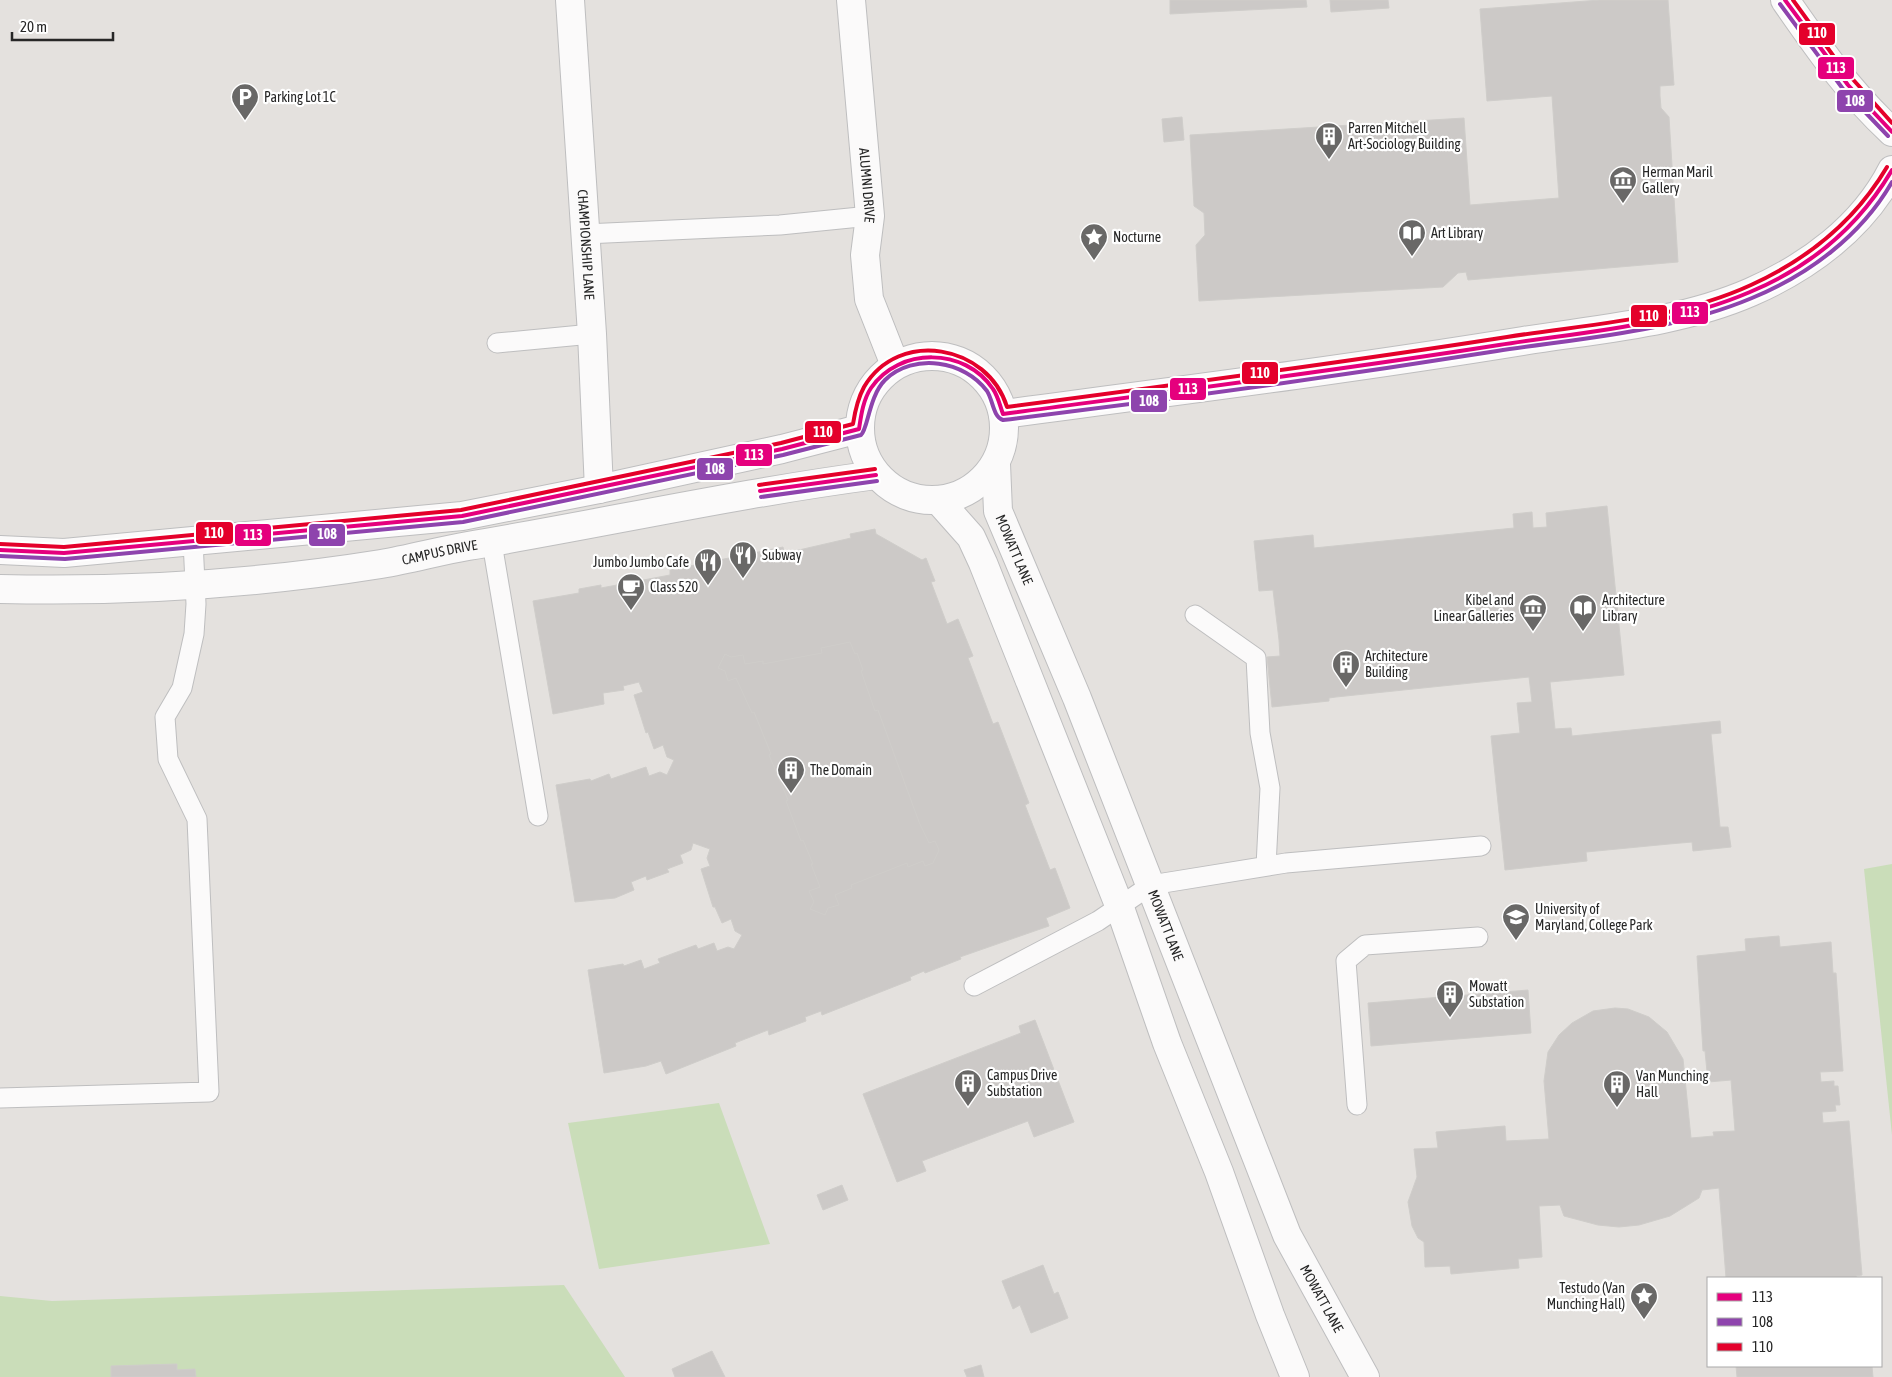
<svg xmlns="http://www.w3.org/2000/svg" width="1892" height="1377" font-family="'Asap Condensed',sans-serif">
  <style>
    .green { fill: #caddb9 }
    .building { fill: #ccc9c7; stroke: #cfcdca }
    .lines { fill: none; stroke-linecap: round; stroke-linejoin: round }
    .lane-casing { stroke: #bebebf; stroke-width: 21 }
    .street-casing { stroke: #bebebf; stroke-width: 30 }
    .secondary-casing { stroke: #bebebf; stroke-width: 30 }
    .lane { stroke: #fbfafa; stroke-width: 19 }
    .street { stroke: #fbfafa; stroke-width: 28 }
    .secondary { stroke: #fbfafa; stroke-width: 28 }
    .bus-1-casing { stroke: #fff; stroke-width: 8 }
    .bus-2-casing { stroke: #fff; stroke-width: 8 }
    .bus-3-casing { stroke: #fff; stroke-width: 8 }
    .bus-1 { stroke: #e5007d; stroke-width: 4 }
    .bus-2 { stroke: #8e44ad; stroke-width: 4 }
    .bus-3 { stroke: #e4002b; stroke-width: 4 }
    .labels { text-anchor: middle; stroke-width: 4.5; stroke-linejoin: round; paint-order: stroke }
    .poi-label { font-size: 14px; fill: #272727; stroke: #fff; text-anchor: start }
    .street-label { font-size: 14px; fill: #272727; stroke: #fff }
    .line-badge { stroke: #fff; stroke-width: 2 }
    .badge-label { font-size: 14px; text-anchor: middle; font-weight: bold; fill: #fff }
  </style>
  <rect width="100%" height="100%" fill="#e4e1de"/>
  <path class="green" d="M1892,864V1135L1864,869Z
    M719,1103L770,1244L599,1269L568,1123Z
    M564,1285L625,1377H0V1296L52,1301Z"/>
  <path class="building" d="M1170,0H1306L1307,7L1170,14Z
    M1330,0H1388L1389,8L1331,12Z
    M1600,0H1668L1674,85L1660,86V96L1661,108L1669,117L1678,262L1468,280L1466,272L1458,273L1443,287L1199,301L1196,245L1205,235L1204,213L1194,206L1190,135L1464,118L1470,205L1559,198L1552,96L1487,101L1480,9Z
    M1182,117L1184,140L1164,142L1162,119Z
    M1607,506L1624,675L1550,682L1555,729L1571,728L1572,736L1720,721L1721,733L1711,734L1720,827H1728L1731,847L1693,851L1692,842L1669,844L1586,852L1587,861L1505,870L1491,736L1520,733L1517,703L1532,702L1529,677L1336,697L1329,698V701L1272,707L1267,657L1280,656L1279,640L1273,590L1259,591L1254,541L1313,535L1314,548L1514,528L1513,514L1532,512L1533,528L1547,527L1546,513Z
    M875,529L876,534L922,560L926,558L935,581L931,582L947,624L958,619L973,656L968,658L993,724L998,722L1029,803L1025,805L1050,870L1055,868L1070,908L1046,918L1049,926L960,957L961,959L925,973L924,971L910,977L911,980L822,1015L821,1011L805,1017L806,1021L769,1035L768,1030L735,1043L736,1046L666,1074L661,1061L646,1066L604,1073L588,970L623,964L624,966L641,960L644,969L660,963L658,959L696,945L698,949L714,943L717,951L728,947L734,949L742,935L735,931L731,919L722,923L715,907H713L701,869L710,866L707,858L710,849L693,843L691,850L680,855L683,863L667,869L669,872L647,880L646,876L631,882L634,890L615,898L575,902L556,785L590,779L591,781L609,774L611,779L646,767L649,776L660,772L667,775L674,760L667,757L663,745L654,749L648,732L646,733L634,695L643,692L639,682L623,686L624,690L603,693L604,704L553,714L533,601L579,593V589L601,585V588L670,575V570L783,547L784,552L799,550L851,538L850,534Z
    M850,642L855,654L857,653L863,670L861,671L875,711L878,710L919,822L929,843L935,841L939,850L933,863L925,866L923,861L908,867L907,863L851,885L852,888L835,895L839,905L828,908L825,915L810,909L814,902L809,891L820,887L811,864H813L803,840L801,841L786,801L788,800L769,755L771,754L754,712L752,713L736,678L728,681L725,671L718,668L725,654L731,657L743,655L745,664L763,661V664L822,653L821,648Z
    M1779,936L1780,947L1831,942L1833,973H1836L1843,1071L1820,1072L1821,1082L1834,1081V1086H1838L1840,1105H1835L1836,1111L1822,1112L1823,1123L1849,1121L1862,1275L1856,1276L1857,1278H1726L1719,1188L1702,1190L1699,1198L1670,1216L1639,1225L1619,1227L1598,1225L1564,1216L1560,1205L1539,1206L1542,1257L1518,1259L1519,1268L1451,1274L1450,1266L1425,1267L1424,1242L1418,1238L1412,1226L1408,1202L1417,1177L1414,1149L1438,1148L1436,1132L1505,1126L1506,1141L1549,1139L1544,1081L1548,1052L1559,1035L1572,1023L1593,1011L1615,1008L1628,1009L1649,1017L1667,1032L1683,1059L1691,1138L1714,1136L1713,1132L1735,1131L1731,1080L1708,1082L1705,1051H1703L1697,956L1746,951L1745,939Z
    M1528,990L1531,1033L1371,1046L1368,1003Z
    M1035,1020L1074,1122L1034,1137L1028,1121L922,1161L926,1171L897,1182L863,1094L1021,1033L1019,1026Z
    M842,1185L848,1200L823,1210L817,1195Z
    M1043,1265L1054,1294L1058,1292L1068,1318L1031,1333L1020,1305L1013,1309L1002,1281Z
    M712,1351L725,1377H675L672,1369Z
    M177,1364V1370L195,1369L196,1377H111V1366Z
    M981,1365L984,1377H967L964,1370Z
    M1736,1366H1872L1873,1377H1737Z"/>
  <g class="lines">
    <g class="lane-casing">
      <path id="lane" d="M585,234L780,225L870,216
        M497,343L592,334
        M492,543L538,816
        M1195,615L1256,658L1260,733L1270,788L1266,866
        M974,986L1098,921L1151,885L1286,863L1481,846
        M0,1098L209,1092L197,819L168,759L165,717L182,688L194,634L196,604L193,541
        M1357,1105L1346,961L1365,945L1478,937"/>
    </g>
    <g class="street-casing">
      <g id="street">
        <path id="s1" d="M570,0L592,334L599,489"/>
        <path id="s2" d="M851,0L870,216L865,255L869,299L895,365"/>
      </g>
    </g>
    <g class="secondary-casing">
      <g id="secondary">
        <path d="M1785,0C1819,49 1848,91 1892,132"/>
        <circle cx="932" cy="428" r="72"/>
        <path d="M1003,414C1177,391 1350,369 1523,341C1598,329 1680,323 1751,292C1808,267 1863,227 1892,170"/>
        <path id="s3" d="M996,464L998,511L1077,698L1287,1235L1365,1377"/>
        <path d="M939,501L971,537L983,563L1119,905L1167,1043L1219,1172L1270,1315L1295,1377"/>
        <path d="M0,550L64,553L462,516L599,489L782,449L859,429"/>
        <path id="s4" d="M0,589C127,592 256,584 381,564C411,559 439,551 468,546C605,523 739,493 876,475"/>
      </g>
    </g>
    <use href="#lane" class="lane"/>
    <use href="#street" class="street"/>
    <use href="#secondary" class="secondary"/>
    <g class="bus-1-casing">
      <path id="bus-1" d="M1785,0L1848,85L1892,132
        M760,491L876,475
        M0,550L64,553L462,516L782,449L859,429C861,416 863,400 871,388C899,347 965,347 993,389C998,396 1000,406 1003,414C1168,392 1334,371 1499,345C1583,332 1671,326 1750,292C1810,267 1859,226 1892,170"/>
    </g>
    <g class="bus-2-casing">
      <path id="bus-2" d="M1780,4L1843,89L1888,136
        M761,497L877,481
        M0,556L65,559L463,522L783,455L861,435C868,429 869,396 885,380C914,352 965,361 987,391C993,400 993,417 1003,420C1168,400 1333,377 1497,351C1582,338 1671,332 1752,298C1808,275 1861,236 1892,182"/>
    </g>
    <g class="bus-3-casing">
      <path id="bus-3" d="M1793,0L1840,65L1892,123
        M759,485L875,469
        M0,544L64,547L461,510L781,443L853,424C855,411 858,398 864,387C899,328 988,345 1007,407C1174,385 1341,363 1507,337C1588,324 1675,320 1751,285C1808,259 1855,221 1887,167"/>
    </g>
    <use href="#bus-1" class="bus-1"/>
    <use href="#bus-2" class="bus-2"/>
    <use href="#bus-3" class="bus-3"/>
  </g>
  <defs>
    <g id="parking-pin" transform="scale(1.4375)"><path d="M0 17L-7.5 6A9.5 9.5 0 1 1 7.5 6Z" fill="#696867" stroke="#fff"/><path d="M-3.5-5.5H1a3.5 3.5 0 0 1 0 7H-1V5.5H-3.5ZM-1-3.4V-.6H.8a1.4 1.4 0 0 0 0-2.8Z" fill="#fff"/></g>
    <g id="building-pin" transform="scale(1.4375)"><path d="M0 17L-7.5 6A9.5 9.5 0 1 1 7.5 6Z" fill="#696867" stroke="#fff"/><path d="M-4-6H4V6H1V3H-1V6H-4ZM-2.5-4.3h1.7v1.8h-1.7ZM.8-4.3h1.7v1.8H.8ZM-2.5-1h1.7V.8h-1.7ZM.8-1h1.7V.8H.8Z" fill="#fff"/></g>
    <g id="museum-pin" transform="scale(1.4375)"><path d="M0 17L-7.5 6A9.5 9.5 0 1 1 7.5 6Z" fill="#696867" stroke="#fff"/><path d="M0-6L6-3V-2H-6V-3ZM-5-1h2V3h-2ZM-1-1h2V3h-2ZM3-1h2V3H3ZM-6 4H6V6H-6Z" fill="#fff"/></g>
    <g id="library-pin" transform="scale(1.4375)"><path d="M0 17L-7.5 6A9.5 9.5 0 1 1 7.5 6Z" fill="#696867" stroke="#fff"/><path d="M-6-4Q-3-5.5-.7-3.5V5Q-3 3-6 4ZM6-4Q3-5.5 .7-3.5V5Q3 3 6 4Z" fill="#fff"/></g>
    <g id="sight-pin" transform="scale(1.4375)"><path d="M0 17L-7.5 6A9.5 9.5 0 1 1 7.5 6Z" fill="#696867" stroke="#fff"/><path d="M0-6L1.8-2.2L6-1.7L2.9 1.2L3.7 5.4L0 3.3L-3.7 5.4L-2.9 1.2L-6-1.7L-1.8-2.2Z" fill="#fff"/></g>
    <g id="restaurant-pin" transform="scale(1.4375)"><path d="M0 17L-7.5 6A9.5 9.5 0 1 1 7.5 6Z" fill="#696867" stroke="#fff"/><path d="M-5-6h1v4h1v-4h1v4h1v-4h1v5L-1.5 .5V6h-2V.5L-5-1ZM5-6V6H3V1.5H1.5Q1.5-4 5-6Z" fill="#fff"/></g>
    <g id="cafe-pin" transform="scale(1.4375)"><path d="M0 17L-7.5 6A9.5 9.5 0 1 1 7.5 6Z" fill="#696867" stroke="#fff"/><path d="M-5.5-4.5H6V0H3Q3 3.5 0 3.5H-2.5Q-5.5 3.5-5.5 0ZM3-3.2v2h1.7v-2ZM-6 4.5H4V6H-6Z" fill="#fff"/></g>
    <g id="university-pin" transform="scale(1.4375)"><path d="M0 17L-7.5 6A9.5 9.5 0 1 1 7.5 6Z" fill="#696867" stroke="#fff"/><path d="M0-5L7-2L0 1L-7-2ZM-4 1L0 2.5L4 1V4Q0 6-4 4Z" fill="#fff"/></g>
  </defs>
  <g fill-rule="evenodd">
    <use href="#parking-pin" x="245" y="97"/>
    <use href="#building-pin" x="1329" y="136"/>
    <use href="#museum-pin" x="1623" y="180"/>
    <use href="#library-pin" x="1412" y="233"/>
    <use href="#sight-pin" x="1094" y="237"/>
    <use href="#restaurant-pin" x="743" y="555"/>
    <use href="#restaurant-pin" x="708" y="562"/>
    <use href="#cafe-pin" x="631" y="587"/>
    <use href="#museum-pin" x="1533" y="608"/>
    <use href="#library-pin" x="1583" y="608"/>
    <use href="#building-pin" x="1346" y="664"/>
    <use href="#building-pin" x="791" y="770"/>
    <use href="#university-pin" x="1516" y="917"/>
    <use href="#building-pin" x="1450" y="994"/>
    <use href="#building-pin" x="968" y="1083"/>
    <use href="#building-pin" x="1617" y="1084"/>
    <use href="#sight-pin" x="1644" y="1296"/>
  </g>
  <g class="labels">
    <g class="poi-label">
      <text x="264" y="102">Parking Lot 1C</text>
      <text x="1348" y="133">Parren Mitchell<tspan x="1348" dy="16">Art-Sociology Building</tspan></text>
      <text x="1642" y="177">Herman Maril<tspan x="1642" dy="16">Gallery</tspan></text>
      <text x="1431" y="238">Art Library</text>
      <text x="1113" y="242">Nocturne</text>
      <text x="762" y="560">Subway</text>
      <text x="689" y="567" text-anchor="end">Jumbo Jumbo Cafe</text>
      <text x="650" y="592">Class 520</text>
      <text x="1514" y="605" text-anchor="end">Kibel and<tspan x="1514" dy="16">Linear Galleries</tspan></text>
      <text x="1602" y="605">Architecture<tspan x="1602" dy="16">Library</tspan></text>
      <text x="1365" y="661">Architecture<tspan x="1365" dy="16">Building</tspan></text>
      <text x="810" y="775">The Domain</text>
      <text x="1535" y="914">University of<tspan x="1535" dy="16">Maryland, College Park</tspan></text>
      <text x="1469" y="991">Mowatt<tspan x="1469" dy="16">Substation</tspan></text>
      <text x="987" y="1080">Campus Drive<tspan x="987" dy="16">Substation</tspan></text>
      <text x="1636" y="1081">Van Munching<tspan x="1636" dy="16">Hall</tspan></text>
      <text x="1625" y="1293" text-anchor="end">Testudo (Van<tspan x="1625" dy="16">Munching Hall)</tspan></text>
    </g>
    <g class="street-label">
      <text dy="5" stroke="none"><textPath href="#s2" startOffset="186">ALUMNI DRIVE</textPath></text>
      <text dy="5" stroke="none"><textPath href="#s1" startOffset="245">CHAMPIONSHIP LANE</textPath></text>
      <text dy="5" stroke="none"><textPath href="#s3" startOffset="89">MOWATT LANE</textPath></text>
      <text dy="5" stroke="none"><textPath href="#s4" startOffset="442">CAMPUS DRIVE</textPath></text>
      <text dy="5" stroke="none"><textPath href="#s3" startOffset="494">MOWATT LANE</textPath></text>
      <text dy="5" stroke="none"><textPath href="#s3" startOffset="899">MOWATT LANE</textPath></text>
    </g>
  </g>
  <g class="line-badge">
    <rect x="1798" y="22" width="38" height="24" rx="5" fill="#e4002b"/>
    <rect x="1817" y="56" width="38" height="24" rx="5" fill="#e5007d"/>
    <rect x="1836" y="89" width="38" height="24" rx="5" fill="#8e44ad"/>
    <rect x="1671" y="301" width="38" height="24" rx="5" fill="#e5007d"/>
    <rect x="1630" y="304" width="38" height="24" rx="5" fill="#e4002b"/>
    <rect x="1241" y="361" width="38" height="24" rx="5" fill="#e4002b"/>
    <rect x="1169" y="377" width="38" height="24" rx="5" fill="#e5007d"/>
    <rect x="1130" y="389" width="38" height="24" rx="5" fill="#8e44ad"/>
    <rect x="804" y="420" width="38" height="24" rx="5" fill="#e4002b"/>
    <rect x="735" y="443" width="38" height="24" rx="5" fill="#e5007d"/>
    <rect x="696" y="457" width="38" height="24" rx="5" fill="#8e44ad"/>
    <rect x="195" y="521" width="39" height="24" rx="5" fill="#e4002b"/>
    <rect x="308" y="523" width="38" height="24" rx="5" fill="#8e44ad"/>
    <rect x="234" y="523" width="38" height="24" rx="5" fill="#e5007d"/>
  </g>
  <g class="badge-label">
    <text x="1817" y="38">110</text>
    <text x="1836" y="73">113</text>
    <text x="1855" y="106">108</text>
    <text x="1690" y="317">113</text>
    <text x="1649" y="321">110</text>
    <text x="1260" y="378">110</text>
    <text x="1188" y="394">113</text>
    <text x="1149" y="406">108</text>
    <text x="823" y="437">110</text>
    <text x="754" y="460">113</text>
    <text x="715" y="474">108</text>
    <text x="214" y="538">110</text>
    <text x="327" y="539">108</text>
    <text x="253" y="540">113</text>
  </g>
  <rect x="1707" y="1277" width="175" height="90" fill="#ffffff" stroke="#a9a9a9"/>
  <rect x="1717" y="1293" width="25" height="8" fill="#e5007d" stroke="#a9a9a9"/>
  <text x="1752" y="1302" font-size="15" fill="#272727">113</text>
  <rect x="1717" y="1318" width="25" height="8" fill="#8e44ad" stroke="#a9a9a9"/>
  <text x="1752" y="1327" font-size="15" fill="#272727">108</text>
  <rect x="1717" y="1343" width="25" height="8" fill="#e4002b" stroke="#a9a9a9"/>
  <text x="1752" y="1352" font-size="15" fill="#272727">110</text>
  <path d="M12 32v8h101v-8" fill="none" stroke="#272727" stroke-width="2.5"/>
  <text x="20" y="32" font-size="15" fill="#272727" stroke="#ffffff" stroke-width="4" paint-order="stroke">20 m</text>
</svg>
